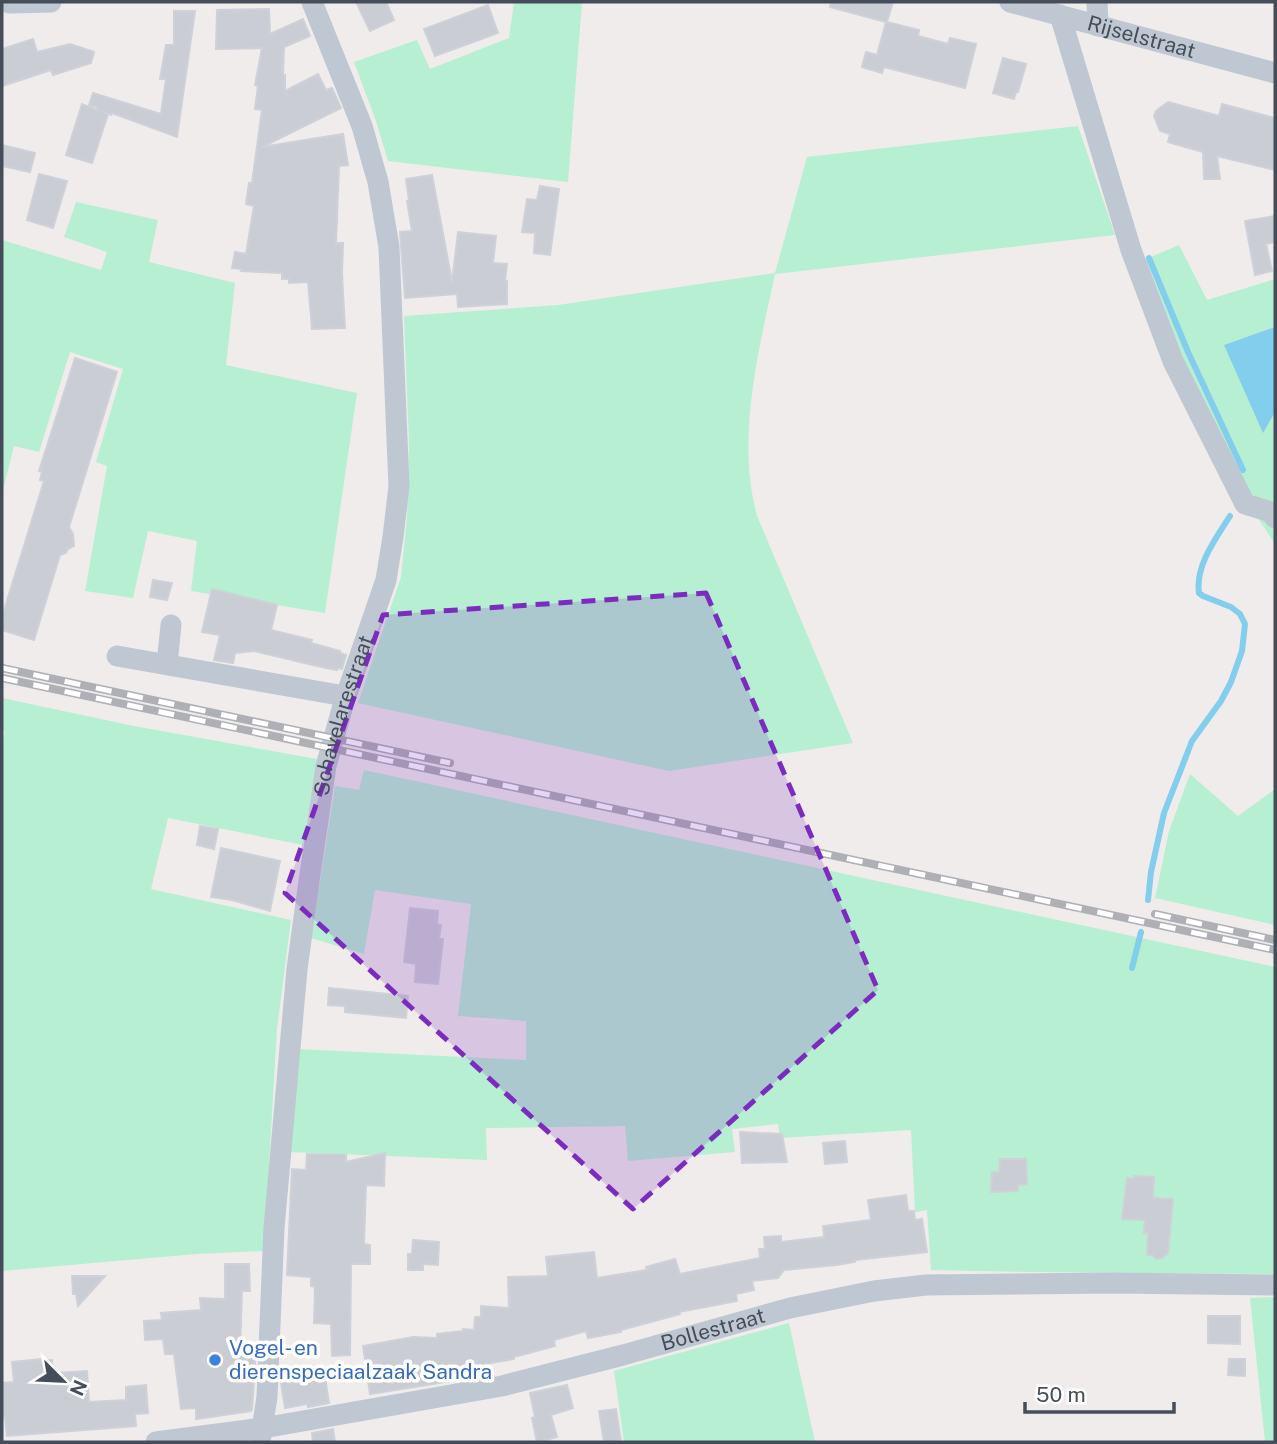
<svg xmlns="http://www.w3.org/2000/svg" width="1277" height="1444" font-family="'Public Sans',sans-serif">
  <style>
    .green { fill: #b7efd2 }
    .water { fill: #83cded }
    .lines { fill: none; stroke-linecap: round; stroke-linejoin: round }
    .stream { stroke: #83cded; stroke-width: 6 }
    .building { fill: #cbcdd4; stroke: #cfd1d8; stroke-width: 2 }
    .minor { stroke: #bec7d2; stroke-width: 21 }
    .rail-casing { stroke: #aeb0b6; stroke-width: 8 }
    .rail { stroke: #fff; stroke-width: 5; stroke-dasharray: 16; stroke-linecap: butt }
    .marked { fill: #7b2cbf; fill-opacity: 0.2; stroke: #7b2cbf; stroke-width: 5; stroke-dasharray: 14 9; stroke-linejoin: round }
    .shop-dot { fill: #3f7fe0; stroke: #fff; stroke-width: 2.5 }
    .labels { text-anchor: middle; stroke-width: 7; stroke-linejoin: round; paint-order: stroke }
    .street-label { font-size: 21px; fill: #444d59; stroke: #fff }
    .shop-label { font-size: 21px; fill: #366cbe; stroke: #fff; text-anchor: start }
  </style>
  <rect width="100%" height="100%" fill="#efeceb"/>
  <path class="green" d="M514,2H582L568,182L388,161L376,121L354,62L417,40L430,69L509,38Z
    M1078,126L1115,235L775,274C761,340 743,410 750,478C751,491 754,503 757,516L853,743L669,771L358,703L401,577L407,518L409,443L404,316L558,305L775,273L807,157Z
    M76,202L158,220L149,262L235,283L226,365L357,393L325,613L191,591L197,541L148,531L133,598L85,591L107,466L96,462L123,369L70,352L39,452L14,446L2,494V240L101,270L107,252L64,237Z
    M1179,245L1207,300L1275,279V544L1245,498L1134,264Z
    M2,698L134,726L317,759L303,845L168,818L151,889L291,920L277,1029L264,1251L196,1254L2,1271V744L5,731L2,730Z
    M364,770L1275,967V1274C1160,1273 1046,1273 931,1270L927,1210L915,1212L911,1130L780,1138L778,1124L732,1129L735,1152L628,1161L625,1126L486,1128L487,1160L289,1152L297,1049L526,1060V1021L458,1016L471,904L375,890L364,954L311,938L335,786L359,790Z
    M1190,774L1238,816L1275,789V925L1155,898L1169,831Z
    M1275,1297V1442H1265L1250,1298Z
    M789,1323L815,1442H624L614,1371Z"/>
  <path class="water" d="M1275,327V412L1263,433L1224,345Z"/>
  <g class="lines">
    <path class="stream" d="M1149,258L1188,352L1243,470
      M1148,900L1151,872L1164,813L1192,741L1221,701L1231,682L1242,651L1245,624L1240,614L1231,607L1203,596L1199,593C1195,566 1216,538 1230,516
      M1132,968L1141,932"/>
  </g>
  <path class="building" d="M356,2H386L394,20L370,31Z
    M831,2H893L887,22L919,30L918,36L948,44L950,38L976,44L965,88L884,67L882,73L862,67L866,52L877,55L886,22L830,7Z
    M488,5L498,33L435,56L424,29Z
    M269,9L270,34L303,19L310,36L284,47L283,75H285V91L318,74L326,90L332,88L341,108L262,147L343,134L348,165L339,166L336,243H343L342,274L345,328L312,329L308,282L289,283V279H282V273L241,271L242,269L232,268L235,252L246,254L254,206L246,204L249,183H252L262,110L255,109L258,86L255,85L262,48L216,49L217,10Z
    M174,11H195L177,137L112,113L111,115L99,110L108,114L92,163L66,155L82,104L97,110V107L89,105L93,93L161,114L166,79H160L166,45H174Z
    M33,39L37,52L70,44L94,52L91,63L53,75L51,70L2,86V49Z
    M1003,58L1026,64L1018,92H1016L1014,99L993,93Z
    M1168,102L1219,116L1222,104L1275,118V170L1217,156L1220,179H1204L1203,152L1168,142L1170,134L1160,131L1154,116L1156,111Z
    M2,145L35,153L30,172L2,166Z
    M39,174L67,181L53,228L27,220Z
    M432,175L452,282L458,232L496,236L493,263L507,264L505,281H507V304L458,307L457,294L405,298L400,232L412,231L407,201L409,200L406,179Z
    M540,186L559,189L550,255L534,253L535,233L522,232L527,199L537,200Z
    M1275,216V242L1266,244L1272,271L1255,275L1245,221Z
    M75,358L117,372L69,527L73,534L74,546L68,549L66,553L60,555L34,640L2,630V617L44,481L40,480L42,472L39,471Z
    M153,580L172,583L167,600L150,597Z
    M212,589L277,605L271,630L312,640L311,643L340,651V653L346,655L342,669L338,668L337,670L317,666L254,651L235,653L233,663L214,660L220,635L202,632Z
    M200,826L218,829L214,849L197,845Z
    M221,848L280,861L270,911L232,900L211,897Z
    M410,908L438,911L437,924L441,925L439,939H443L438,984L415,982L416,964L404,962Z
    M329,988L408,996L406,1018L345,1012V1006L328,1005Z
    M740,1132L782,1134L787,1162L742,1163Z
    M845,1141L847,1162L825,1164L823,1143Z
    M385,1153L384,1186L366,1185L364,1244L370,1245V1264H351L350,1355L332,1356L331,1324L314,1323L315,1287L311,1286V1277L287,1275L292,1169L306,1170L307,1154L346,1155V1162Z
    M1000,1159H1026L1027,1184L1018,1185V1191L991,1192L992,1172H999Z
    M1134,1176L1154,1177L1153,1198L1173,1199L1168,1253L1162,1258L1156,1259L1153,1255H1147L1148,1233H1144L1145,1220L1122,1219L1127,1178L1134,1179Z
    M906,1195L908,1211H914L915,1220L922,1219L927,1252L855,1260V1262L836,1265L784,1270L778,1278L752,1281L754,1290L736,1294L737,1301L679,1312L680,1314L621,1330V1332L588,1338L586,1331L554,1340L555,1346L514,1357V1359L478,1365L477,1377L370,1394L363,1346L413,1337L437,1338V1334L463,1331V1329L474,1330L475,1317H481V1306L509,1308L508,1277L548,1276L546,1257L594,1252L597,1278L647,1270L646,1267L675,1259L680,1274L760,1258L759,1249H765L764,1237L781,1236V1242L824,1237L823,1226L871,1220L868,1200Z
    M413,1240L439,1242L438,1265L423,1264V1270H408V1254H412Z
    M225,1264H249L250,1291H242L240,1350L256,1352L252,1409L251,1411L196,1419V1408L181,1409L174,1354H165L163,1339L145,1340L144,1321L162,1320L161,1313L201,1310L200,1298L225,1299Z
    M72,1276H105L78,1306L76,1294H73Z
    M1208,1316H1240V1344L1208,1343Z
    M41,1359V1361L52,1360L53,1373L87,1371L89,1402L126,1400V1387L146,1385L148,1413L135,1414L136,1426L7,1436L5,1417H3L2,1383L14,1382L12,1362Z
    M1229,1359H1245V1376L1228,1375Z
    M281,1370L301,1371L303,1380L325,1377L329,1403L308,1407L307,1404L285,1408L281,1383Z
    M567,1385L573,1408L551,1415L557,1437L537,1442L532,1418L535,1417L530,1393Z
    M616,1409L621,1442H604L599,1411Z
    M333,1429L335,1442H313L312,1433Z"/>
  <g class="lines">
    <g class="minor">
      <path id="s1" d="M1010,2L1275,73"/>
      <path d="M1097,2L1098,26"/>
      <path d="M9,3L51,2"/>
      <path d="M1060,15L1131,250L1173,361L1245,504L1271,512L1275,518"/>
      <path d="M117,656L339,695L344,702"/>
      <path d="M167,664L171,625"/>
      <path id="s2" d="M156,1442L263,1428L502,1386L623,1355L790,1308L874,1291L926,1285L1116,1283L1275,1285"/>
      <path id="s3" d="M260,1442L267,1397L274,1228L297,969L309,881L326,766L344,702L386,580L393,537L399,486L389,247L378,182L362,126L312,2"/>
    </g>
    <g class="rail-casing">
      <path id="rail" d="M2,668L450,763
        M2,678L1275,950
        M1155,914L1275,940"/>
    </g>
    <use href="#rail" class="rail"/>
  </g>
  <path class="marked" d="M706,593L878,990L633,1209L285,893L383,615Z"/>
  <circle class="shop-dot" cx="215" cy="1360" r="7"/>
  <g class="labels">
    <g class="street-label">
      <text dy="7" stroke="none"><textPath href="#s1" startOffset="136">Rijselstraat</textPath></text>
      <text dy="7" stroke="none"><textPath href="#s3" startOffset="733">Schavelarestraat</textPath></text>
      <text dy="7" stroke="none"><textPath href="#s2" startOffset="569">Bollestraat</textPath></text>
    </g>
    <g class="shop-label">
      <text x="229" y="1355">Vogel- en<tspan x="229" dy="24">dierenspeciaalzaak Sandra</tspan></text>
    </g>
  </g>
  <rect width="1277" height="1444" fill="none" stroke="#444d59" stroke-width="7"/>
  <g transform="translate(63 1381) rotate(114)" stroke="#ffffff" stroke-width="5" paint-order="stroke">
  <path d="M0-5L12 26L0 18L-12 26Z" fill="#444d59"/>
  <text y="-10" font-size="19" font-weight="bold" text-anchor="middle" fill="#444d59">N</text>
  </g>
  <path d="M1025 1402v10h149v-10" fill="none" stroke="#444d59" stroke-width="3.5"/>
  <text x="1036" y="1402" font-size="21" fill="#444d59" stroke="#ffffff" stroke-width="5" paint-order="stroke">50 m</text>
</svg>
